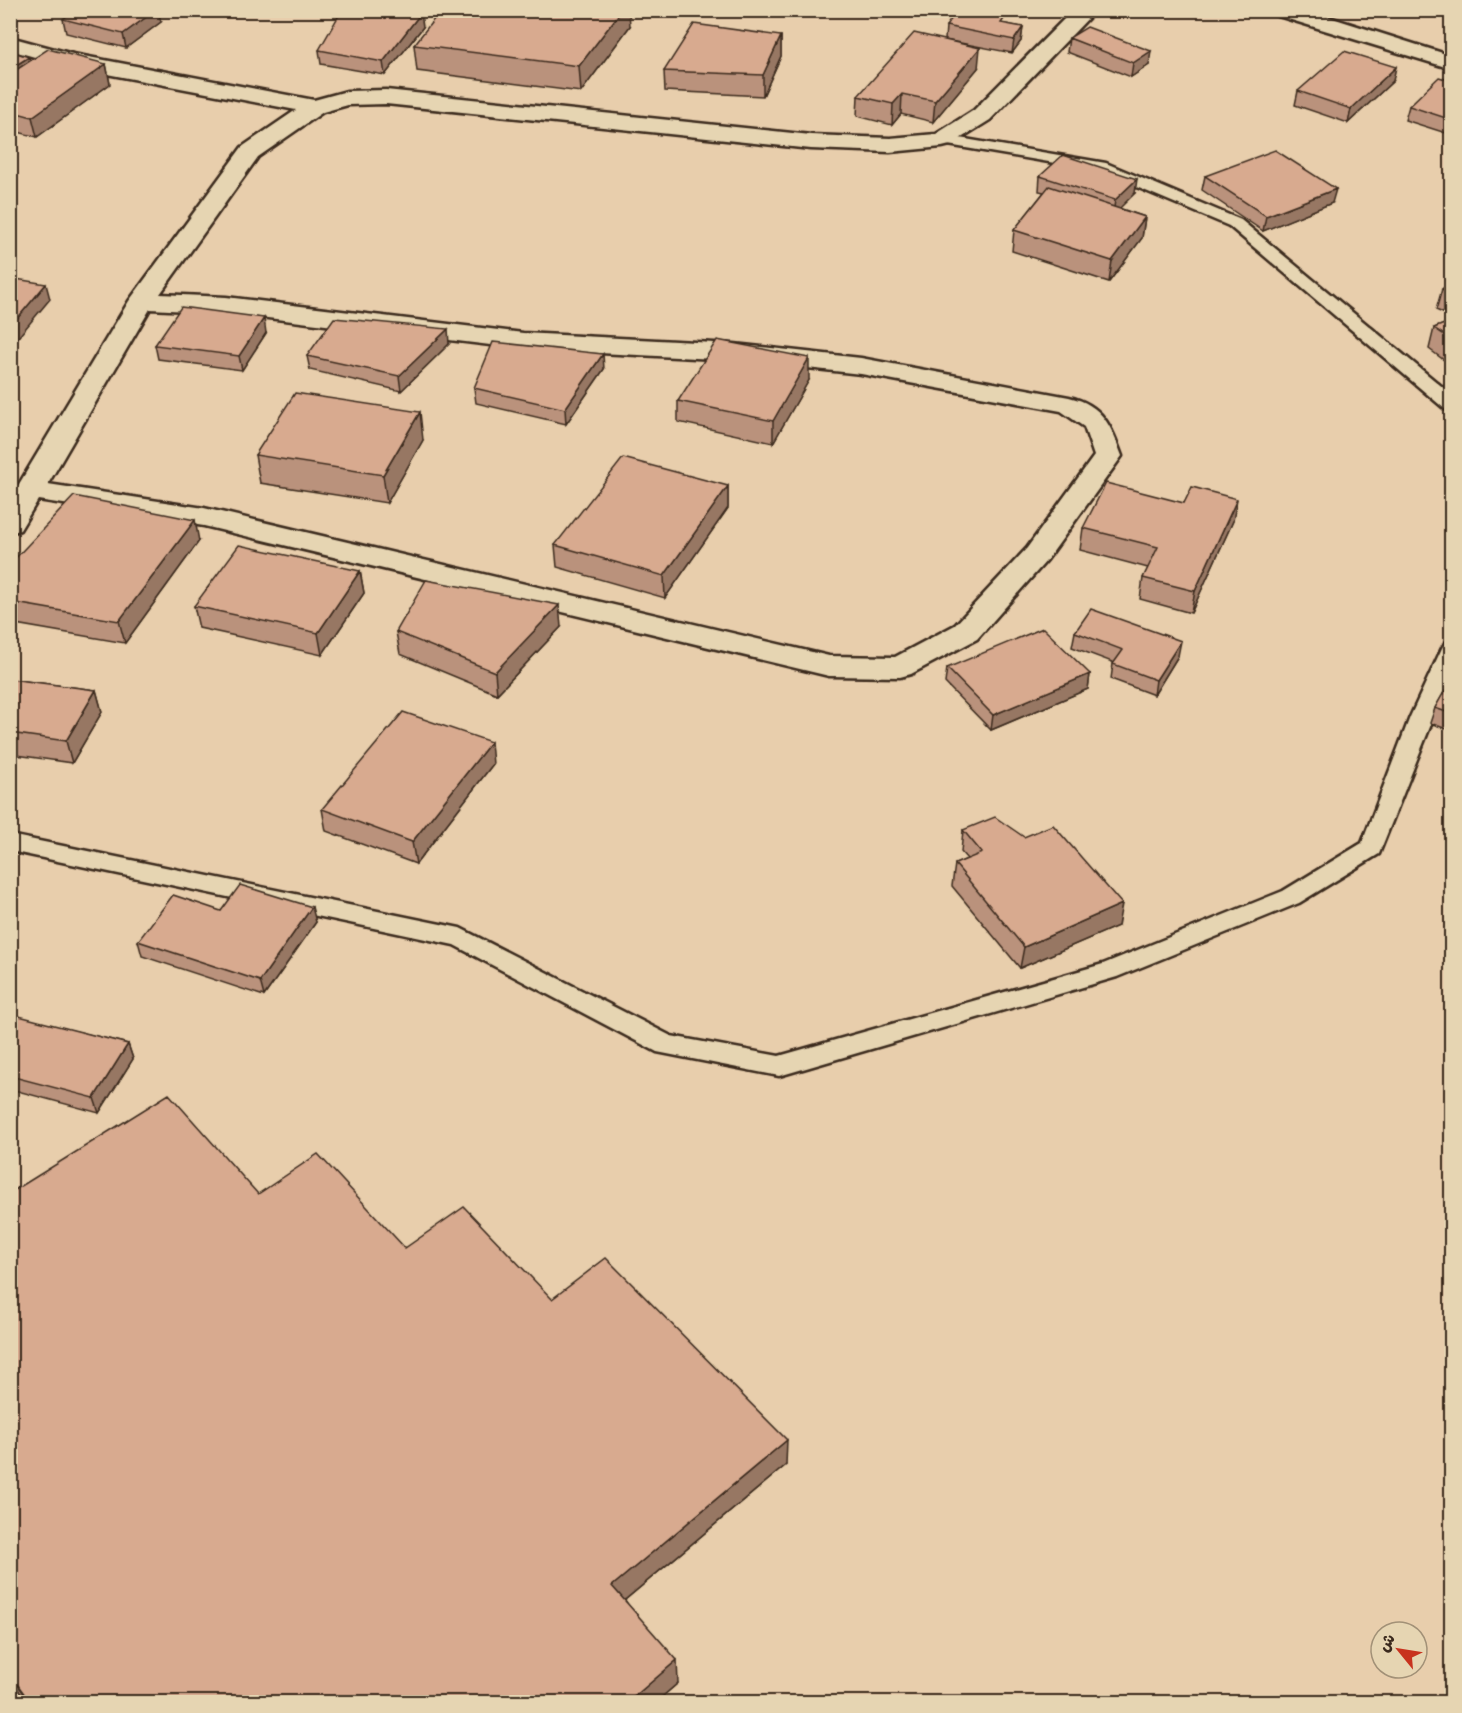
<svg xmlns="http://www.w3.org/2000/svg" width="1462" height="1713" font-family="'Gochi Hand','Playpen Sans Arabic',sans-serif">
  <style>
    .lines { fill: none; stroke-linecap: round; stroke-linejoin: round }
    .lane-casing { stroke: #3b2a1e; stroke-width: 5 }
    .street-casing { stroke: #3b2a1e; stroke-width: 5 }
    .lane { fill: #e6d5b2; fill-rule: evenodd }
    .street { fill: #e6d5b2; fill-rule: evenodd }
    .wall { fill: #ba927b; stroke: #3b2a1e; stroke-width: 1.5 }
    .shaded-wall { fill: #977764; stroke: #3b2a1e; stroke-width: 1.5 }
    .building { fill: #d8aa8f; stroke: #3b2a1e; stroke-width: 1.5 }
  </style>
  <rect width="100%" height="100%" fill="#e8ceac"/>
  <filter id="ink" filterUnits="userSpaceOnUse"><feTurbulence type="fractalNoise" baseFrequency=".0167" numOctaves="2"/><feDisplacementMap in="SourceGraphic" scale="12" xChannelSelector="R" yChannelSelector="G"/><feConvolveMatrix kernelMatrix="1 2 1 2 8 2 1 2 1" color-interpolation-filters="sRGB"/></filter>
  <g filter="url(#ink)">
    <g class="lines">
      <g class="lane-casing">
        <path id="lane" d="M942,135L1106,163L1241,220L1451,394L1452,411L1446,410L1229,226L1096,170L936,143L934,140L936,137Z
          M1452,641V672L1379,854L1299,903L1117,977L779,1076L657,1052L454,945L10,851V835L460,928L671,1036L779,1056L1103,964L1283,891L1362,843L1410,717L1442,648L1445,643Z"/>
      </g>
      <g class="street-casing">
        <path id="street" d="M1073,10H1096L990,120L950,145L942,147L890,152L811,149L386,104L348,105L323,112L258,157L160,294L226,297L523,333L734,344L861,358L1069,397C1103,405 1111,426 1122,456L1047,560L977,639L911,674L900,677L829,676L204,526L38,500L20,530L10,533V499L129,301L242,147L296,110L70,67L10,50V37L73,54L314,100L347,91L386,90L811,135L890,138L936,134L974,110ZM150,309L226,313L523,349L734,360L861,374L1061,411L1084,427L1094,456L1027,548L955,625L895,657L829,656L204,508L48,484Z
          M1273,10H1307L1452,56V69L1275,15Z"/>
      </g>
      <use href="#lane" class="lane"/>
      <use href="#street" class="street"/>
    </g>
    <path class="wall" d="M63,19L161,22L126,48L66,33Z
      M1005,24L1023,27L1021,41L1012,53L945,40L946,26Z
      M630,26L581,92L417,71L414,45Z
      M423,27L385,75L321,64L319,50Z
      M781,36V56L763,96L665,91L664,71Z
      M1069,38L1149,65L1131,77L1067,52Z
      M10,51L30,61L106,64L110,84L37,137L10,130Z
      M978,68L933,122L901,114L892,125L857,116L858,96Z
      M1393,81L1348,123L1295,105L1298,91Z
      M1452,81V135L1405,120L1409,106Z
      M1040,176L1135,193L1119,208L1145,217L1142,238L1109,282L1012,251L1014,230L1044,192L1039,191Z
      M1205,176L1332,203L1263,231L1202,190Z
      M1452,282V317L1436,310L1442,289Z
      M1452,321V366L1429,349L1434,328Z
      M266,333L242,370L158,359L155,345Z
      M449,344L401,391L310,370L307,356Z
      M604,369L566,424L476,403L474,388Z
      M809,380L773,443L678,422V401Z
      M423,440L387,503L260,483L255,455Z
      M728,486V508L665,598L557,567L555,545Z
      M1184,503L1233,521L1191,613L1140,599L1143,578L1148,568L1080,550L1083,528Z
      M199,541L125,643L10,623V564Z
      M360,571L364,593L322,655L199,628L194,606Z
      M561,627L497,694L400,654L396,632Z
      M1075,632L1178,656L1154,695L1111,679L1113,664L1115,663L1072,647Z
      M947,668L1090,674L1088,689L991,730L945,683Z
      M1452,678V731L1430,723L1435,708Z
      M10,679L96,690L102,712L72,763L10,754Z
      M493,764L416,864L326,831L322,809Z
      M963,830L1118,926L1020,968L952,886L955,864L967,859L961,852Z
      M221,911L316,922L264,996L142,956L138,941Z
      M10,1015L128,1044L133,1059L99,1113L10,1089Z
      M10,1193L258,1194L405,1248L552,1299L786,1465L625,1600L678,1683L656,1702H27L10,1678Z"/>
    <path class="shaded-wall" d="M156,10H158L161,22L126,48L123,34Z
      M622,10H629L630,26L581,92L579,66Z
      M421,13L423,27L385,75L383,62Z
      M1023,27L1021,41L1012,53L1014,40Z
      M781,36V56L763,96V75Z
      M980,48L978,68L933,122L935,101Z
      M1151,51L1149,65L1131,77L1133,63Z
      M29,57L33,71L10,85V69Z
      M106,64L110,84L37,137L32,117Z
      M1396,67L1393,81L1348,123L1351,109Z
      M902,94L901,114L892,125L893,104Z
      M1137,179L1135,193L1113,215L1115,200Z
      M1336,189L1332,203L1263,231L1266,216Z
      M1145,217L1142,238L1109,282L1112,261Z
      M46,284L50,299L10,347V327Z
      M264,318L266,333L242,370L239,356Z
      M448,329L449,344L401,391L399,376Z
      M603,354L604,369L566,424L565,409Z
      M809,358V380L773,443V421Z
      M420,412L423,440L387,503L383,475Z
      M728,486V508L665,598L664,576Z
      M1237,499L1233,521L1191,613L1195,591Z
      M195,520L199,541L125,643L119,621Z
      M360,571L364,593L322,655L318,633Z
      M559,605L561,627L497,694L495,672Z
      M1181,641L1178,656L1154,695L1156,680Z
      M1090,674L1088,689L991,730L993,715Z
      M96,690L102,712L72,763L66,741Z
      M491,742L493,764L416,864L412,842Z
      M1122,904L1118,926L1020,968L1024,947Z
      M312,907L316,922L264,996L260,981Z
      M128,1044L133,1059L99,1113L94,1098Z
      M787,1440L786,1465L614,1609L612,1586Z
      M677,1660L678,1683L656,1702H628Z"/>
    <path class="building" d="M75,10H156L123,34L63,19Z
      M342,10H394L421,13L383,62L319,50Z
      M441,10H622L579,66L414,45Z
      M958,10H976L1006,16L1001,23L1023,27L1014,40L946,26Z
      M694,24L781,36L763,75L664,71Z
      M1087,27L1151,51L1133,63L1069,38Z
      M914,33L980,48L935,101L902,94L893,104L858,96Z
      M48,49L106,64L32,117L10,111V74Z
      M10,51L29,57L10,69Z
      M1344,51L1396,67L1351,109L1298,91Z
      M1439,77L1452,81V120L1409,106Z
      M1275,150L1336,189L1266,216L1205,176Z
      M1063,155L1137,179L1115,200L1040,176Z
      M1049,186L1145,217L1112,261L1014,230Z
      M10,278L46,284L10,327Z
      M1452,282V293L1442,289Z
      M181,307L264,318L239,356L155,345Z
      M334,318L448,329L399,376L307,356Z
      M1452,321V340L1434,328Z
      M717,340L809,358L773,421L678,401Z
      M493,342L603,354L565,409L474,388Z
      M295,393L420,412L383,475L255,455Z
      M623,458L728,486L664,576L555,545Z
      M1106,483L1184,503L1192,487L1237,499L1195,591L1143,578L1158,547L1083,528Z
      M74,496L195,520L119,621L10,602V564Z
      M239,545L360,571L318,633L194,606Z
      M426,580L559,605L495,672L396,632Z
      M1091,609L1181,641L1156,680L1113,664L1123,650L1075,632Z
      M1043,628L1090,674L993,715L947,668Z
      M1452,678V714L1435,708Z
      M10,679L96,690L66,741L10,733Z
      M403,712L491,742L412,842L322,809Z
      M995,817L1024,837L1053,825L1122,904L1024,947L955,864L982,853L963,830Z
      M240,885L312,907L260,981L138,941L173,895L221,911Z
      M11,1014L128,1044L94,1098L10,1076V1015Z
      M169,1094L258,1194L318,1154L405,1248L464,1207L552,1299L606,1258L787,1440L612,1586L677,1660L628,1702H30L10,1674V1193Z"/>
  </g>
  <rect width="1462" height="1713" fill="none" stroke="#e6d5b2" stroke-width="36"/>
  <rect x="18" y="18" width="1426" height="1677" fill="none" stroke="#3b2a1e" stroke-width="2" filter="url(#ink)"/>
  <g transform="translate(1399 1650) rotate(300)"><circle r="28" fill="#e6d5b2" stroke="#a29177" stroke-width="1.5"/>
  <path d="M0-4.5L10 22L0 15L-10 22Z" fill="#c8321e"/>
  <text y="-9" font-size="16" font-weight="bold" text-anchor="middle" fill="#3b2a1e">ش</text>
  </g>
</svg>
